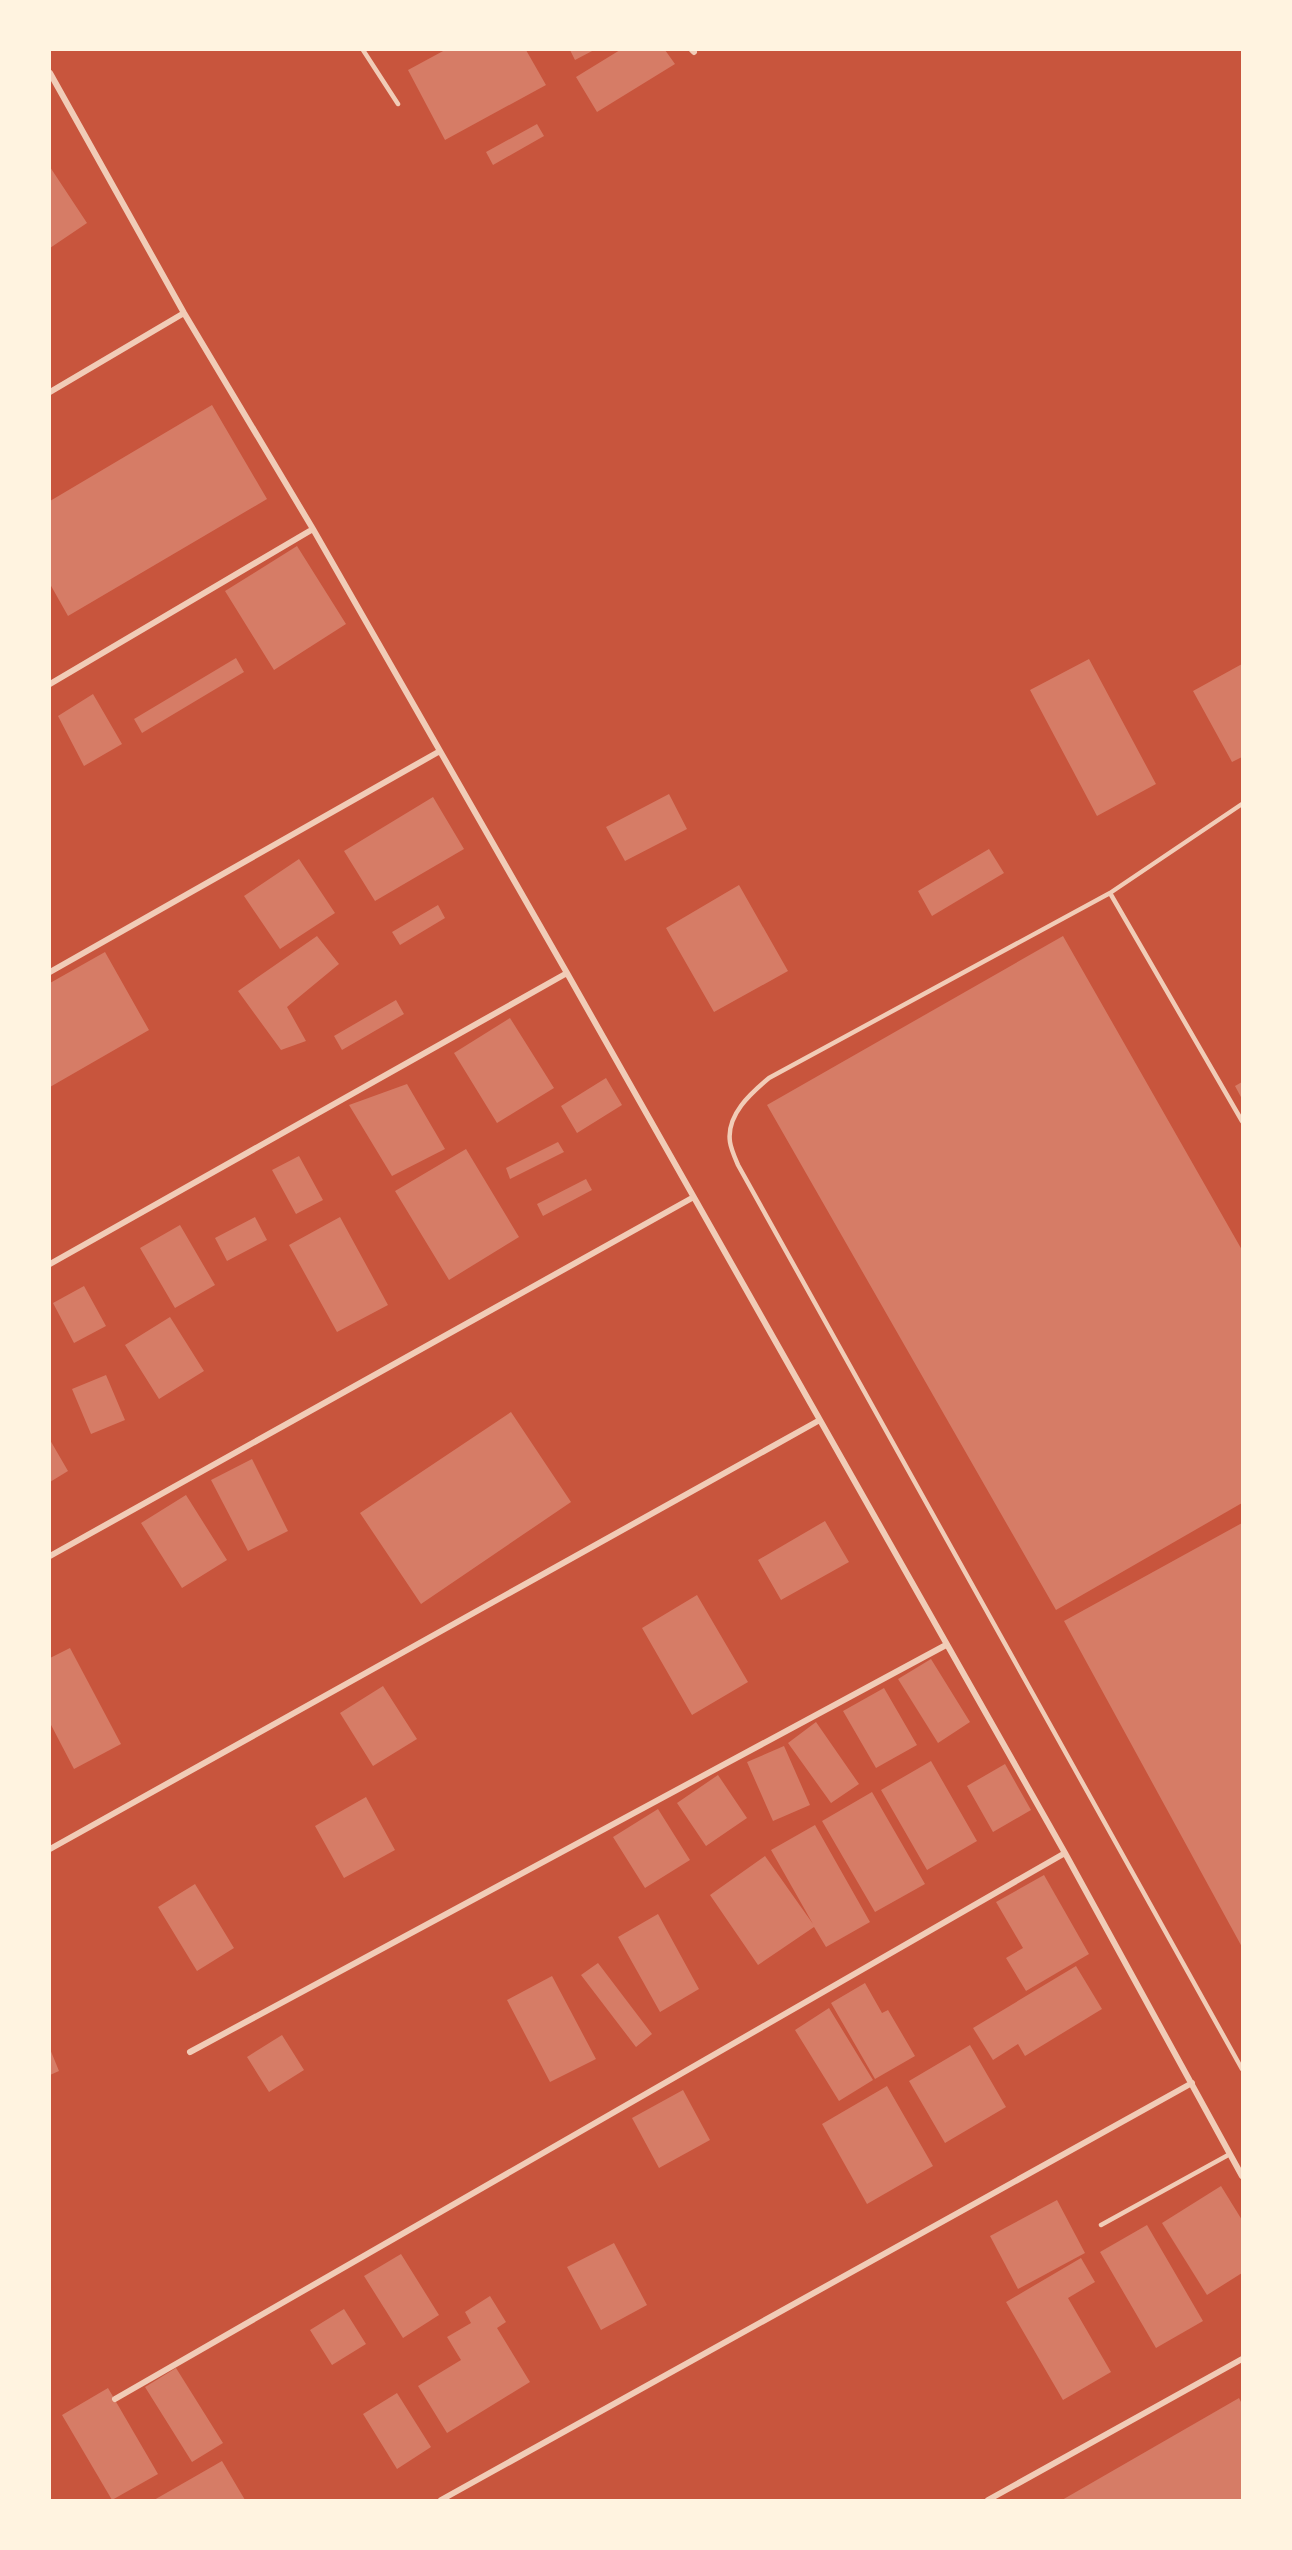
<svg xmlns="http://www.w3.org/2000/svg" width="1292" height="2550" font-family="'Nunito Sans',sans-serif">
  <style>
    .building { fill: #d67c66 }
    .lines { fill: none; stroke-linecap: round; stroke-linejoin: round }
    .service { stroke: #f1ccb7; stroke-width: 4.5 }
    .minor { stroke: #f1ccb7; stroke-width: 6 }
  </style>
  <rect width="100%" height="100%" fill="#c8553d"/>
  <path class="building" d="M445,50H526L546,85L445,140L408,70Z
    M570,50H594L575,60Z
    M620,50H665L675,64L597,112L576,77Z
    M537,124L544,136L493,165L486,152Z
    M50,167L87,223L50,248Z
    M212,405L267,499L68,616L50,584V501Z
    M297,546L346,624L274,670L225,591Z
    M236,658L244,672L142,733L134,719Z
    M1089,659L1156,784L1097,816L1030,690Z
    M1242,664V757L1232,762L1193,691Z
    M93,694L122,744L84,766L58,716Z
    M669,794L687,829L625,861L606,827Z
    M433,797L464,849L375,901L344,851Z
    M989,849L1004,873L932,916L918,891Z
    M299,859L335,913L280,949L244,896Z
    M739,885L788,971L714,1012L666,928Z
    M438,905L445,918L400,945L392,932Z
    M317,936L339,964L287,1007L306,1041L281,1050L238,991Z
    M1063,936L1242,1250V1503L1056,1610L767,1105Z
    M105,952L149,1030L50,1087V983Z
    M396,1000L404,1014L342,1050L334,1036Z
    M510,1018L554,1088L497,1123L454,1053Z
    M606,1078L622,1105L577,1133L561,1106Z
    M1242,1082V1099L1235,1086Z
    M407,1084L445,1149L392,1176L349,1105Z
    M558,1142L564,1152L510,1179L506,1168Z
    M466,1149L519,1237L449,1280L395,1191Z
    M299,1156L323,1200L296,1214L272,1170Z
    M586,1179L592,1190L543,1216L537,1204Z
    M255,1217L267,1240L227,1261L215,1238Z
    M340,1217L388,1305L337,1332L289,1245Z
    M180,1225L215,1285L175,1308L140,1248Z
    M84,1286L106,1326L74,1343L53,1303Z
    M170,1317L204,1371L159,1399L125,1345Z
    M106,1375L125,1420L91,1434L72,1389Z
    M511,1412L571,1502L421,1604L360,1513Z
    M50,1440L68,1471L50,1482Z
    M252,1459L288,1531L248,1551L211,1480Z
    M186,1495L227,1560L182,1588L141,1523Z
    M825,1521L849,1562L781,1600L758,1560Z
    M1242,1523V1947L1064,1621Z
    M697,1595L748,1682L692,1715L642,1628Z
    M70,1648L121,1744L74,1769L50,1723V1658Z
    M931,1659L970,1722L938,1743L898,1679Z
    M383,1686L417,1739L373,1766L340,1713Z
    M884,1688L917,1745L876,1768L843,1711Z
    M816,1722L859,1784L831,1803L788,1743Z
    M784,1746L810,1805L773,1821L747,1762Z
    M931,1761L977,1841L927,1870L881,1790Z
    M1005,1764L1031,1810L993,1832L967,1786Z
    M718,1775L747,1818L706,1846L677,1803Z
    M872,1792L925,1884L875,1912L822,1821Z
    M366,1797L395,1850L344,1878L315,1826Z
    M658,1809L690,1860L645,1888L613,1837Z
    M815,1825L870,1922L826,1947L814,1927L758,1965L710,1895L765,1856L813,1924L771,1850Z
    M1044,1875L1089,1954L1026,1991L1006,1958L1023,1948L996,1902Z
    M195,1884L234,1948L197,1971L158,1907Z
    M658,1914L699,1989L660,2012L618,1937Z
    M598,1963L652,2034L636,2047L581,1975Z
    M1076,1966L1102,2009L1025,2056L1018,2044L993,2060L973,2028Z
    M552,1976L596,2059L550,2082L507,2000Z
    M865,1983L882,2013L888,2010L915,2056L875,2079L831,2003Z
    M829,2008L873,2080L839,2101L795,2030Z
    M282,2035L304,2070L269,2092L247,2057Z
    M970,2045L1006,2107L945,2143L909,2081Z
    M50,2049L59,2071L50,2075Z
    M887,2086L933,2166L867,2204L822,2124Z
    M683,2090L710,2140L659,2168L632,2118Z
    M1221,2186L1242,2220V2273L1207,2295L1162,2223Z
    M1057,2200L1085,2253L1018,2289L990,2236Z
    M1147,2225L1203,2321L1156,2348L1100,2252Z
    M614,2243L647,2305L601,2330L567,2267Z
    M401,2254L439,2315L403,2338L364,2276Z
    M1081,2258L1095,2282L1068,2298L1111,2372L1063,2400L1006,2302Z
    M490,2296L506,2322L497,2328L530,2382L447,2433L418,2386L461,2360L447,2337L471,2323L465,2312Z
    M344,2309L366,2344L332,2365L310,2330Z
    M176,2368L223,2443L192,2462L145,2387Z
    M108,2388L158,2474L112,2500L62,2415Z
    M397,2393L431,2447L397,2469L363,2414Z
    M1239,2398L1242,2404V2500H1062Z
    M222,2461L245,2500H154Z"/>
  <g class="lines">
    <path class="service" d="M363,50L398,104
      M1110,893L1242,804
      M1242,1121L1110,893L769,1078C751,1093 726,1115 730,1142C731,1149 735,1158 738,1165L1242,2069
      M1101,2225L1230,2154"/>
    <path class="minor" d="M692,50L694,52
      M50,73L184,313L313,529L567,973L1065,1853L1242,2176
      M50,392L184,313
      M50,684L313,529
      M50,972L440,751
      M50,1264L567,973
      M50,1556L692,1198
      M50,1849L818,1421
      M190,2052L946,1645
      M115,2399L1065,1853
      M441,2500L1192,2083
      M988,2500L1242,2359"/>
  </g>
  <rect width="1292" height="2550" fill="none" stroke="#fff3e0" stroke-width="102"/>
</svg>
